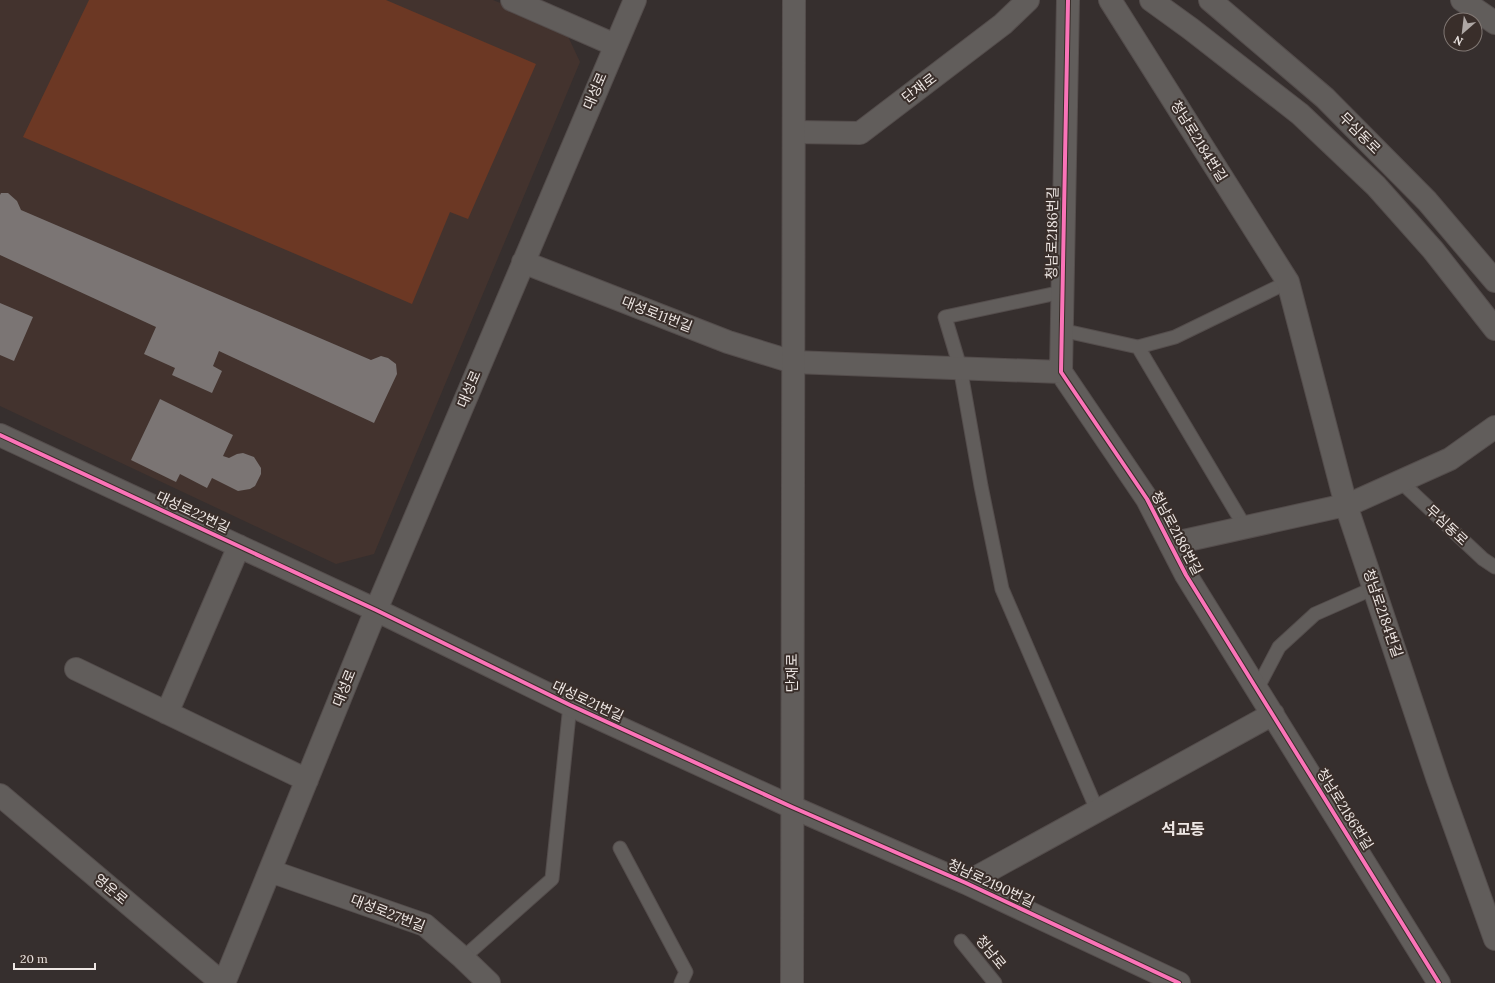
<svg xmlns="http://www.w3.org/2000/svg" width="1495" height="983" font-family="Lora,'Noto Sans KR',serif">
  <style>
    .built { fill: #43332e }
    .green { fill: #6c3824 }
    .building { fill: #7b7574 }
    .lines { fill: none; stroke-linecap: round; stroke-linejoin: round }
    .lane-casing { stroke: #544d4c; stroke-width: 15 }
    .street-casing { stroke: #544d4c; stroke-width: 24 }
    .secondary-casing { stroke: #544d4c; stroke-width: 24 }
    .lane { stroke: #615d5b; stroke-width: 13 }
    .street { stroke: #615d5b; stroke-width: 22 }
    .secondary { stroke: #615d5b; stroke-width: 22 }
    .cycleway-casing { stroke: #392e2a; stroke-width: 6 }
    .cycleway { stroke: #fb73b8; stroke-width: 4 }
    .labels { text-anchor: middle; stroke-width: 4; stroke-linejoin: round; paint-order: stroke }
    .street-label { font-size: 14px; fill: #eee7e4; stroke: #392e2a }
    .quarter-label { font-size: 16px; font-weight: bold; fill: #eee7e4; stroke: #392e2a }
  </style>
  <rect width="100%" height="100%" fill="#362f2e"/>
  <path class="built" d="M0,0H493L565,30L580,62L374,554L336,564L0,406Z"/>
  <path class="green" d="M89,0H386L536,64L468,219L450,212L412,304L23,137Z"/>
  <path class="building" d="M1,193H8L17,201L21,210L371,360L381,356L388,358L396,364L397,374L374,423L219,351L213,366L222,371L212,393L172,375L175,368L144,354L156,327L0,255V195Z
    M0,303L33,317L14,361L0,355Z
    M160,399L233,435L223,456L229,458L237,454L243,453L254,457L261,468V474L255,486L250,489L238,491L212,478L207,488L180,474L176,482L131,460Z"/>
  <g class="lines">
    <g class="lane-casing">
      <path id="lane" d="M1062,292L945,317L960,367L981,486L1002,589L1097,810
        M1061,330L1138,347L1245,527
        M1138,347L1175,337L1288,282
        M1400,481L1483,559L1495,567
        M1257,689L1279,647L1315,614L1374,588
        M620,848L686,972L681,983
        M961,941L995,983
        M463,958L552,879L570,705"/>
    </g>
    <g class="street-casing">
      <path id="street" d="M512,0L615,45
        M1068,0L1061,372L1147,499L1186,575L1439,983
        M1110,0L1288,282L1346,505L1438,780L1495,939
        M1151,0L1191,29L1300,114L1376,186L1433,250L1495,329
        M1462,0L1495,23
        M794,132L860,133L1003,24L1028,0
        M523,262L728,342L793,362L1061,372
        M0,435L376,610L570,705L792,807L966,883L1179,983
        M1170,544L1350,504L1450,459L1495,427
        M76,669L307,780
        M167,713L239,546
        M0,795L222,983
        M270,871L425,925L463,958L489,983
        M966,883L1273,714
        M224,983L376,610L635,0"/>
    </g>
    <g class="secondary-casing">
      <path id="secondary" d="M1210,0L1325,98L1427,201L1495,281
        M792,983L794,0"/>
    </g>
    <use href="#lane" class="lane"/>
    <use href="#street" class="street"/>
    <use href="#secondary" class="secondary"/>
    <g class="cycleway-casing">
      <path id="cycleway" d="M1068,0L1061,372L1147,499L1186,575L1439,983
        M0,435L376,610L570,705L792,807L966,883L1179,983"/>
    </g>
    <use href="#cycleway" class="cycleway"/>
  </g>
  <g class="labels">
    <g class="street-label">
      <text transform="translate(919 88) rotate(-37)" y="5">단재로</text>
      <text transform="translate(595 91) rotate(-67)" y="5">대성로</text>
      <text transform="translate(1360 133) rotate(45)" y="5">무심동로</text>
      <text transform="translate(1199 141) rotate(58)" y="5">청남로2184번길</text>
      <text transform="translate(1052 233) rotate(-89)" y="5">청남로2186번길</text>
      <text transform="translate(657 314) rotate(21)" y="5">대성로11번길</text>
      <text transform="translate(469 389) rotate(-67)" y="5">대성로</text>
      <text transform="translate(193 512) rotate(25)" y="5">대성로22번길</text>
      <text transform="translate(1447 525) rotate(43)" y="5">무심동로</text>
      <text transform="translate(1177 533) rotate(62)" y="5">청남로2186번길</text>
      <text transform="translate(1383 613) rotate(71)" y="5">청남로2184번길</text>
      <text transform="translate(792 673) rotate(-90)" y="5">단재로</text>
      <text transform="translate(344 688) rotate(-68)" y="5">대성로</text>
      <text transform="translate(588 701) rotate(25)" y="5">대성로21번길</text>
      <text transform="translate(1345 809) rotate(58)" y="5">청남로2186번길</text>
      <text transform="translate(991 883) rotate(25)" y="5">청남로2190번길</text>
      <text transform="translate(111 889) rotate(40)" y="5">영운로</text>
      <text transform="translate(388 913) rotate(21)" y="5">대성로27번길</text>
      <text transform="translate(991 952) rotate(51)" y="5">청남로</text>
    </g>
    <g class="quarter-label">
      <text x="1183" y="835">석교동</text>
    </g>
  </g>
  <g transform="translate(1463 32) rotate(208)"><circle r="19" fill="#392e2a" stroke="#817874"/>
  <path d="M0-3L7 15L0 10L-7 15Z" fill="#aea7a4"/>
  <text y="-6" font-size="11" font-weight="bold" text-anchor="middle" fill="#eee7e4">N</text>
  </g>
  <path d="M14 963v6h81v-6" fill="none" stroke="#eee7e4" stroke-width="2"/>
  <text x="20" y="963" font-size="12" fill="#eee7e4" stroke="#392e2a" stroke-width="3" paint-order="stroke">20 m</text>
</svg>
